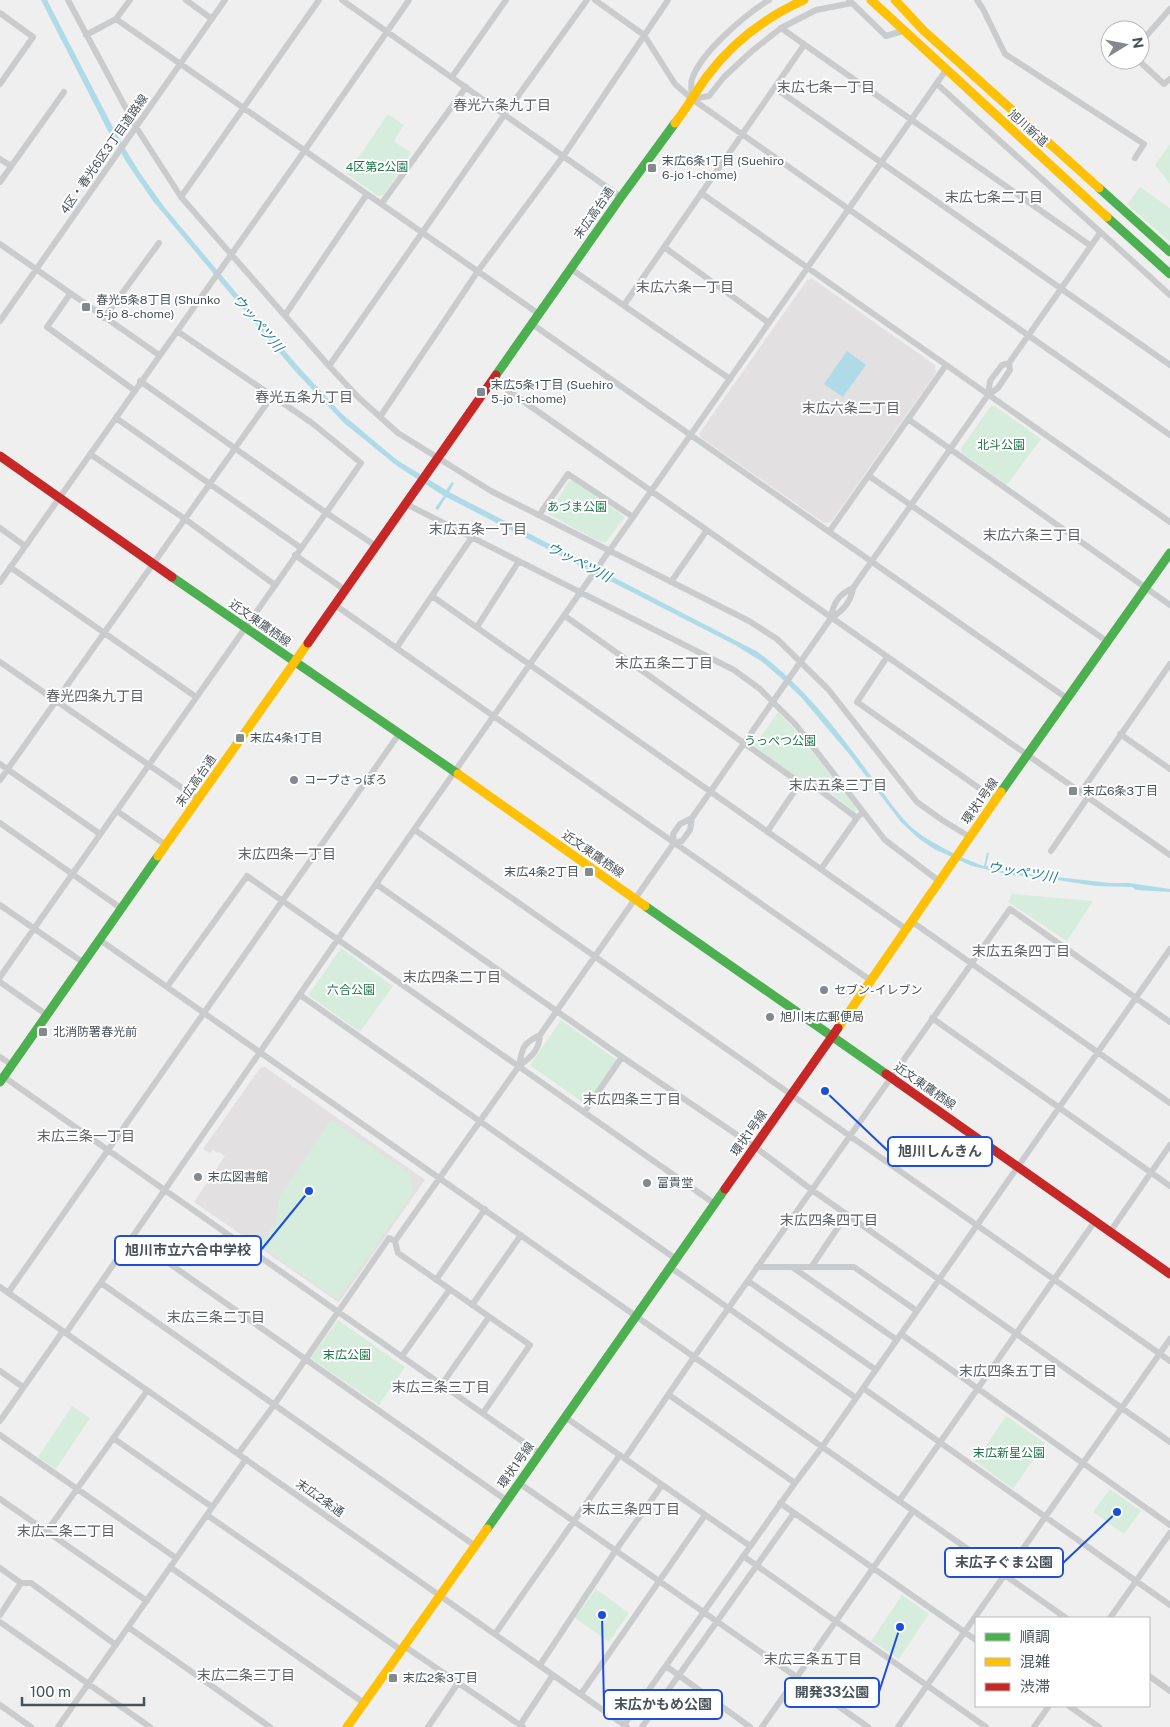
<svg xmlns="http://www.w3.org/2000/svg" width="1170" height="1727" font-family="'Public Sans','Noto Sans JP',sans-serif">
  <style>
    .education { fill: #e2e0e0 }
    .green { fill: #d6edde }
    .water { fill: #aedbe7 }
    .lines { fill: none; stroke-linecap: round; stroke-linejoin: round }
    .street { stroke: #cacbcd; stroke-width: 6 }
    .fast { stroke: #4caf50; stroke-width: 9 }
    .slow { stroke: #ffc107; stroke-width: 9 }
    .jam { stroke: #c62828; stroke-width: 9 }
    .poi-dot { fill: #83898e; stroke: #fff; stroke-width: 2 }
    .labels { text-anchor: middle; stroke-width: 4; stroke-linejoin: round; paint-order: stroke }
    .street-label { font-size: 12px; fill: #48525a; stroke: #fff }
    .poi-label { font-size: 12px; fill: #48525a; stroke: #fff; text-anchor: start }
    .park-label { font-size: 12px; fill: #1f7549; stroke: #fff }
    .neighbourhood-label { font-size: 14px; fill: #5b5f63; stroke: #fff }
    .water-label { font-size: 14px; font-style: italic; fill: #197c96; stroke: #fff }
    .leader { fill: none; stroke: #1d4ed8; stroke-width: 2 }
    .callout-dot { fill: #1d4ed8; stroke: #fff; stroke-width: 2 }
    .callout { fill: #fff; stroke: #1d4ed8; stroke-width: 2 }
    .callout-label { font-size: 14px; text-anchor: middle; font-weight: bold; fill: #48525a }
  </style>
  <rect width="100%" height="100%" fill="#f0efef"/>
  <path class="education" d="M813,279L935,365L936,373L831,522L824,523L700,437L699,434L807,280Z
    M265,1067L424,1179L425,1180L340,1301L338,1302L194,1202L225,1156L219,1152L217,1153L213,1150L210,1153L203,1149L260,1068Z"/>
  <path class="green" d="M388,114L404,125L394,141L411,153L384,195L378,196L347,174Z
    M1170,144V184L1155,165Z
    M1140,187L1170,208V242L1127,204Z
    M991,406H995L1041,439L1007,485L962,453L961,448Z
    M573,480L625,517L607,541L602,543L548,514L569,481Z
    M778,712L795,730L857,809L855,812L812,779L796,778L754,746Z
    M1012,894L1093,901L1067,941L1008,902Z
    M341,948L393,986L360,1032L308,995Z
    M561,1020L617,1060L586,1105L530,1065Z
    M331,1120L409,1173L413,1192L338,1300L260,1245L276,1223L279,1198Z
    M338,1320L405,1367L379,1405L310,1358Z
    M72,1406L90,1418L56,1469L38,1457Z
    M1006,1416L1045,1443L1013,1489L975,1461Z
    M1110,1489L1141,1511L1124,1534L1093,1512Z
    M596,1589L629,1613L609,1642L575,1618Z
    M902,1595L929,1614L899,1659L871,1641Z"/>
  <path class="water" d="M41,0H47L118,137L140,173L165,208L296,364L341,413L397,460L446,490L452,482L454,483L449,492L758,652C803,686 835,727 868,772C882,790 894,810 910,826C928,842 961,858 984,866L987,853H989L986,866L1002,871L1110,883H1129L1170,889V892L1136,890L1132,887L1096,886L1031,876L1010,875L972,866L934,849L918,838L901,822L849,754L801,697L780,677L761,661L735,645L446,497L438,510L435,508L444,496L397,466L344,423L293,369L153,201L127,163L107,129Z
    M847,351L866,365L843,397L824,384Z"/>
  <g class="lines">
    <path class="street" d="M68,0L136,127L181,197L329,366L359,398L398,433L491,491L749,621L777,639L828,689L917,802L942,820L970,837
      M186,0L212,19
      M342,0L621,197
      M595,0L644,35L675,84L692,99L1170,435
      M849,0L886,36L903,31
      M977,0L983,9L1005,54L1144,144L1135,158
      M0,13L33,37L0,84
      M116,19L539,314
      M781,28L1091,246
      M86,35L116,19L130,0
      M1140,43L1170,9
      M1138,60L1164,84L1170,79
      M452,77L506,0
      M937,84L1170,295
      M775,88L1170,365
      M692,98C692,92 690,85 692,79C701,52 745,15 769,0
      M692,99L709,96L724,77L752,51L781,28L816,10L852,3
      M0,159L11,166
      M0,182L64,92
      M701,193L1170,522
      M181,197L319,0
      M382,203L466,87
      M0,244L159,355
      M664,247L769,323
      M571,269L730,379
      M70,294L47,327L134,390
      M624,305L804,45
      M285,315L367,194
      M104,318L159,243
      M0,321L225,0
      M532,324L1068,699
      M329,366L505,114L587,0
      M493,380L1170,855
      M140,381L325,512L376,546
      M988,395L990,381L1002,365L1009,363L1100,233
      M380,417L478,271L564,155L668,0
      M116,418L301,548
      M908,419L1170,605
      M90,454L185,519L275,585
      M869,476L1108,642
      M406,504L734,670L760,689L796,725L885,840L939,881
      M539,515L568,474L633,517
      M0,528L25,546
      M829,532L946,365
      M295,555L345,590
      M10,567L196,697
      M0,582L305,150L409,0
      M671,582L707,530
      M853,588C839,594 833,603 831,618C843,611 851,602 853,588L988,395L998,388L1010,370L1009,363
      M432,596L906,929
      M335,605L870,980
      M565,616L800,783
      M477,627L519,561
      M397,647L472,537
      M887,657L857,702L996,800
      M0,662L198,799
      M1120,734L1170,769
      M0,764L100,834
      M0,780L272,396
      M1081,792L1170,664
      M117,811L166,845
      M0,823L122,909
      M415,830C666,1007 919,1182 1170,1361
      M767,832L800,783L809,782L857,818L863,812
      M674,843L682,841L690,830L692,818L831,618
      M1051,851L1088,797
      M821,869L857,818
      M376,884L622,1057L755,1147L812,1190L1170,1442
      M0,905L84,963
      M911,921L1170,1103
      M100,940L1066,1618
      M0,977L361,463L312,423L177,331
      M0,982L47,1015
      M167,987L247,876L715,1204
      M300,995L676,1259
      M932,1018L1170,1186
      M0,1057L12,1065
      M519,1066C522,1048 523,1043 540,1035L674,843L673,834L680,824L692,818
      M4,1077L539,1453
      M585,1111L622,1057
      M1110,1232L1170,1145
      M133,1238L506,1500
      M812,1266L847,1214
      M670,1267L856,1398
      M757,1267H854L917,1311
      M792,1267L897,1340
      M436,1280L485,1209
      M748,1281L876,1370
      M101,1283L474,1545
      M0,1287L627,1727
      M8,1293L399,734
      M472,1305L521,1235
      M66,1333L376,884L946,70
      M901,1334L1170,1525
      M402,1356L450,1289
      M0,1371L23,1387
      M442,1384L489,1317
      M863,1388L1170,1605
      M669,1395L795,1483
      M483,1413L530,1345L398,1253L395,1241L519,1066C531,1057 539,1051 540,1035
      M565,1417L750,1546
      M0,1421L63,1331
      M0,1435L176,1558
      M113,1438L212,1507
      M238,1454L274,1405L389,1238L395,1241
      M625,1458L694,1357L1010,909L1170,1022
      M519,1483L868,1727
      M0,1499L147,1601
      M899,1501L1095,1221
      M780,1503L976,1640
      M207,1515L401,1650
      M47,1531L147,1391
      M743,1556L986,1727
      M170,1567L364,1703
      M0,1568L21,1583
      M0,1615L21,1583H31L116,1645
      M1110,1618L1170,1533
      M0,1622L150,1727
      M128,1627L270,1727
      M495,1634L620,1455
      M404,1646L523,1727
      M540,1665L616,1550L662,1485
      M666,1666L750,1727
      M1149,1676L1170,1691
      M581,1694L705,1515
      M0,1705L31,1727
      M1069,1706L1099,1727
      M520,1725L553,1675
      M624,1725L795,1483L822,1447L1170,949
      M58,1727L246,1459
      M428,1727L458,1683
      M642,1727L794,1513
      M762,1727L913,1511
      M898,1727L1170,1339
      M1034,1727L1049,1706"/>
    <path class="fast" d="M1099,188L1170,252
      M1107,217L1170,274
      M496,375L621,197L675,123
      M172,577L458,774
      M1001,792L1170,553
      M645,906L886,1074
      M0,1082L158,856
      M487,1529L725,1189"/>
    <path class="slow" d="M871,0L1107,217
      M895,0L924,31L1099,188
      M675,123C687,108 696,91 708,75C733,42 766,17 804,0
      M458,774L645,906
      M158,856L308,643
      M838,1028L1001,792
      M347,1727L487,1529"/>
    <path class="jam" d="M0,456L172,577
      M308,643L496,375
      M886,1074L1170,1274
      M725,1189L838,1028"/>
  </g>
  <g class="poi-dot">
    <rect x="647" y="163" width="10" height="10" rx="2.5"/>
    <rect x="81" y="302" width="10" height="10" rx="2.5"/>
    <rect x="476" y="387" width="10" height="10" rx="2.5"/>
    <rect x="235" y="733" width="10" height="10" rx="2.5"/>
    <circle cx="294" cy="780" r="5"/>
    <rect x="1068" y="786" width="10" height="10" rx="2.5"/>
    <rect x="584" y="867" width="10" height="10" rx="2.5"/>
    <circle cx="824" cy="990" r="5"/>
    <circle cx="770" cy="1017" r="5"/>
    <rect x="38" y="1027" width="10" height="10" rx="2.5"/>
    <circle cx="198" cy="1177" r="5"/>
    <circle cx="647" cy="1183" r="5"/>
    <rect x="388" y="1673" width="10" height="10" rx="2.5"/>
  </g>
  <g class="labels">
    <g class="street-label">
      <text transform="translate(1028 128) rotate(42)" y="4">旭川新道</text>
      <text transform="translate(104 154) rotate(-55)" y="4">4区・春光6区3丁目道路線</text>
      <text transform="translate(594 213) rotate(-55)" y="4">末広高台通</text>
      <text transform="translate(260 623) rotate(35)" y="4">近文東鷹栖線</text>
      <text transform="translate(196 781) rotate(-55)" y="4">末広高台通</text>
      <text transform="translate(980 801) rotate(-55)" y="4">環状1号線</text>
      <text transform="translate(593 854) rotate(35)" y="4">近文東鷹栖線</text>
      <text transform="translate(925 1086) rotate(35)" y="4">近文東鷹栖線</text>
      <text transform="translate(749 1133) rotate(-55)" y="4">環状1号線</text>
      <text transform="translate(516 1465) rotate(-55)" y="4">環状1号線</text>
      <text transform="translate(320 1498) rotate(35)" y="4">末広2条通</text>
    </g>
    <g class="poi-label">
      <text x="662" y="165">末広6条1丁目 (Suehiro<tspan x="662" dy="14">6-jo 1-chome)</tspan></text>
      <text x="96" y="304">春光5条8丁目 (Shunko<tspan x="96" dy="14">5-jo 8-chome)</tspan></text>
      <text x="491" y="389">末広5条1丁目 (Suehiro<tspan x="491" dy="14">5-jo 1-chome)</tspan></text>
      <text x="250" y="742">末広4条1丁目</text>
      <text x="304" y="784">コープさっぽろ</text>
      <text x="1083" y="795">末広6条3丁目</text>
      <text x="579" y="876" text-anchor="end">末広4条2丁目</text>
      <text x="834" y="994">セブン-イレブン</text>
      <text x="780" y="1021">旭川末広郵便局</text>
      <text x="53" y="1036">北消防署春光前</text>
      <text x="208" y="1181">末広図書館</text>
      <text x="657" y="1187">富貴堂</text>
      <text x="403" y="1682">末広2条3丁目</text>
    </g>
    <g class="park-label">
      <text x="377" y="171">4区第2公園</text>
      <text x="1001" y="449">北斗公園</text>
      <text x="577" y="511">あづま公園</text>
      <text x="780" y="745">うっぺつ公園</text>
      <text x="351" y="994">六合公園</text>
      <text x="347" y="1359">末広公園</text>
      <text x="1009" y="1457">末広新星公園</text>
    </g>
    <g class="neighbourhood-label">
      <text x="826" y="92">末広七条一丁目</text>
      <text x="502" y="110">春光六条九丁目</text>
      <text x="994" y="202">末広七条二丁目</text>
      <text x="685" y="292">末広六条一丁目</text>
      <text x="304" y="402">春光五条九丁目</text>
      <text x="851" y="413">末広六条二丁目</text>
      <text x="478" y="534">末広五条一丁目</text>
      <text x="1032" y="540">末広六条三丁目</text>
      <text x="664" y="668">末広五条二丁目</text>
      <text x="95" y="701">春光四条九丁目</text>
      <text x="838" y="790">末広五条三丁目</text>
      <text x="287" y="859">末広四条一丁目</text>
      <text x="1021" y="956">末広五条四丁目</text>
      <text x="452" y="982">末広四条二丁目</text>
      <text x="632" y="1104">末広四条三丁目</text>
      <text x="86" y="1141">末広三条一丁目</text>
      <text x="829" y="1225">末広四条四丁目</text>
      <text x="216" y="1322">末広三条二丁目</text>
      <text x="1008" y="1376">末広四条五丁目</text>
      <text x="441" y="1392">末広三条三丁目</text>
      <text x="631" y="1514">末広三条四丁目</text>
      <text x="66" y="1536">末広二条二丁目</text>
      <text x="813" y="1664">末広三条五丁目</text>
      <text x="246" y="1680">末広二条三丁目</text>
    </g>
    <g class="water-label">
      <text transform="translate(258 323) rotate(50)" y="5">ウッペツ川</text>
      <text transform="translate(579 562) rotate(27)" y="5">ウッペツ川</text>
      <text transform="translate(1022 872) rotate(9)" y="5">ウッペツ川</text>
    </g>
  </g>
  <path class="leader" d="M825 1091L888 1151M309 1191L261 1250M1117 1512L1063 1563M900 1627L879 1692M602 1615L604 1705"/>
  <g class="callout-dot">
    <circle cx="825" cy="1091" r="5"/>
    <circle cx="309" cy="1191" r="5"/>
    <circle cx="1117" cy="1512" r="5"/>
    <circle cx="900" cy="1627" r="5"/>
    <circle cx="602" cy="1615" r="5"/>
  </g>
  <g class="callout">
    <rect x="888" y="1137" width="104" height="29" rx="5"/>
    <rect x="115" y="1236" width="146" height="29" rx="5"/>
    <rect x="945" y="1548" width="118" height="29" rx="5"/>
    <rect x="785" y="1678" width="94" height="29" rx="5"/>
    <rect x="604" y="1690" width="118" height="29" rx="5"/>
  </g>
  <g class="callout-label">
    <text x="940" y="1156">旭川しんきん</text>
    <text x="188" y="1255">旭川市立六合中学校</text>
    <text x="1004" y="1567">末広子ぐま公園</text>
    <text x="832" y="1697">開発33公園</text>
    <text x="663" y="1709">末広かもめ公園</text>
  </g>
  <rect x="975" y="1617" width="175" height="90" fill="#ffffff" stroke="#b6babd"/>
  <rect x="985" y="1633" width="25" height="8" fill="#4caf50" stroke="#b6babd"/>
  <text x="1020" y="1642" font-size="15" fill="#48525a">順調</text>
  <rect x="985" y="1658" width="25" height="8" fill="#ffc107" stroke="#b6babd"/>
  <text x="1020" y="1667" font-size="15" fill="#48525a">混雑</text>
  <rect x="985" y="1683" width="25" height="8" fill="#c62828" stroke="#b6babd"/>
  <text x="1020" y="1692" font-size="15" fill="#48525a">渋滞</text>
  <g transform="translate(1125 45) rotate(80)"><circle r="24" fill="#ffffff" stroke="#b6babd"/>
  <path d="M0-4L9 19L0 12L-9 19Z" fill="#83898e"/>
  <text y="-8" font-size="14" font-weight="bold" text-anchor="middle" fill="#48525a">N</text>
  </g>
  <path d="M22 1697v8h122v-8" fill="none" stroke="#48525a" stroke-width="2.5"/>
  <text x="30" y="1697" font-size="15" fill="#48525a" stroke="#ffffff" stroke-width="4" paint-order="stroke">100 m</text>
</svg>
